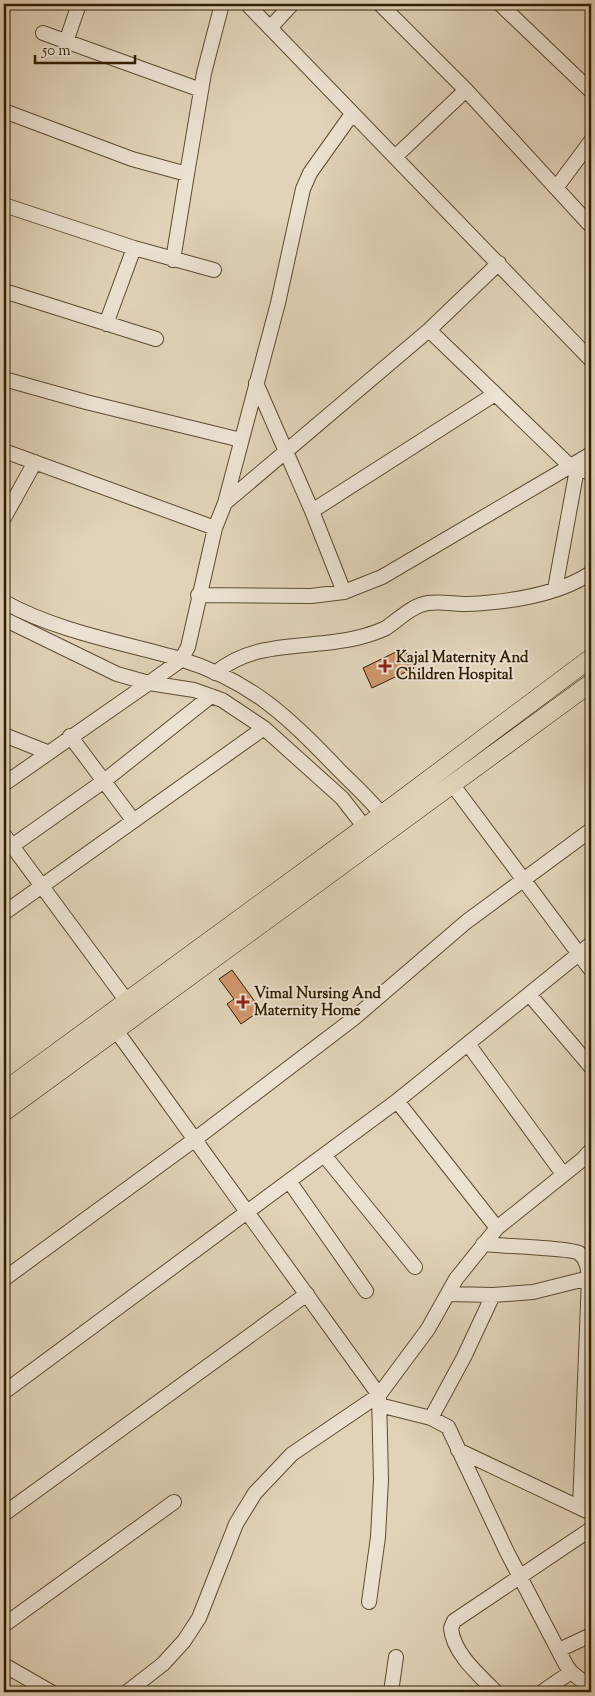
<svg xmlns="http://www.w3.org/2000/svg" width="595" height="1696" font-family="'Sorts Mill Goudy',serif">
  <style>
    .building { fill: #d0966e; stroke: #311e03 }
    .lines { fill: none; stroke-linecap: round; stroke-linejoin: round }
    .minor-casing { stroke: #5d4b30; stroke-width: 16 }
    .major-casing { stroke: #311e03; stroke-width: 19 }
    .minor { stroke: #ece2d2; stroke-width: 14 }
    .major { stroke: #e1d3b9; stroke-width: 18 }
    .poi-dot { fill: #8f2418; stroke: #ece2d2; stroke-width: 2 }
    .labels { text-anchor: middle; stroke-width: 4; stroke-linejoin: round; paint-order: stroke }
    .poi-label { font-size: 15px; font-weight: bold; fill: #311e03; stroke: #ece2d2; text-anchor: start }
  </style>
  <rect width="100%" height="100%" fill="#e1d3b9"/>
  <filter id="stains"><feTurbulence type="fractalNoise" baseFrequency=".004" numOctaves="4"/><feColorMatrix values="0 0 0 0 .2 0 0 0 0 .09 0 0 0 0 .02 0 0 0 .5 -.17"/></filter>
  <radialGradient id="worn" r=".72"><stop offset=".6" stop-color="#630" stop-opacity="0"/><stop offset="1" stop-color="#630" stop-opacity=".3"/></radialGradient>
  <path class="building" d="M404,648L414,668L372,688L363,668Z
    M232,970L261,1010L241,1024L227,1004L234,999L219,979Z"/>
  <g class="lines">
    <g class="minor-casing">
      <path id="minor" d="M247,4L591,360
        M380,4L466,90L591,226
        M500,4L591,91
        M270,28L292,4
        M43,33L201,90
        M66,42L79,4
        M4,111L132,159L187,174L204,73L222,4
        M396,156L466,90
        M556,188L591,141
        M4,205L134,248L214,270
        M173,260L187,174
        M4,291L156,339
        M106,324L134,248
        M429,330L570,466L591,473
        M4,379L86,402L241,440
        M256,383L312,511L344,592
        M4,451L215,528
        M225,503L429,330L499,263
        M312,511L495,394
        M4,518L35,462
        M555,589L577,469
        M198,595L311,596L344,592L382,577L591,454
        M4,602C59,632 121,642 180,659C252,681 288,717 339,770C356,787 374,803 388,822
        M4,619L117,674L149,683L194,690L222,700L264,728L342,798L370,834
        M215,673C259,637 313,651 364,636C371,634 380,631 386,628C399,619 413,605 428,603C441,601 454,604 467,604C508,602 556,596 591,573
        M4,735L47,752
        M70,736L133,820
        M4,784L149,683L181,660L188,647L215,528L225,503L278,303L303,189L310,173L352,114
        M452,784L591,970
        M4,835L126,1000
        M12,846L104,781L211,696
        M4,913L264,728
        M529,994L591,1067
        M110,1022L379,1395L381,1480L378,1537L369,1602
        M468,1044L563,1174
        M397,1101L497,1228
        M324,1155L415,1267
        M289,1181L366,1291
        M483,1244C499,1246 571,1248 579,1253C587,1259 588,1269 589,1278L580,1507
        M4,1279L194,1140L353,1019L466,922L591,830
        M448,1294L493,1295L533,1292L589,1278
        M4,1392L397,1101L591,944
        M379,1405L431,1418L448,1427L507,1552L566,1665L571,1672L591,1688
        M431,1418L464,1357L493,1295
        M458,1450L591,1513
        M4,1514L307,1294
        M4,1625L174,1502
        M559,1650L591,1635
        M4,1665L51,1692
        M127,1692L163,1664L184,1641L199,1618L236,1524L255,1493L292,1454L379,1395L428,1329L456,1279L497,1228L583,1159L591,1150
        M391,1692L396,1657
        M496,1692C479,1675 453,1653 451,1628L454,1621L591,1529
        M542,1692L571,1672"/>
    </g>
    <g class="major-casing">
      <path id="major" d="M4,1091L365,827L591,658
        M4,1112L591,683"/>
    </g>
    <use href="#minor" class="minor"/>
    <use href="#major" class="major"/>
  </g>
  <g class="poi-dot">
    <path d="M382.5 658.5h5v5h5v5h-5v5h-5v-5h-5v-5h5z"/>
    <path d="M240.5 994.5h5v5h5v5h-5v5h-5v-5h-5v-5h5z"/>
  </g>
  <g class="labels">
    <g class="poi-label">
      <text x="396" y="662">Kajal Maternity And<tspan x="396" dy="17">Children Hospital</tspan></text>
      <text x="254" y="998">Vimal Nursing And<tspan x="254" dy="17">Maternity Home</tspan></text>
    </g>
  </g>
  <rect width="595" height="1696" fill="none" stroke="#e1d3b9" stroke-width="20"/>
  <rect x="5" y="5" width="585" height="1686" fill="none" stroke="#311e03" stroke-width="2.5"/>
  <rect x="10" y="10" width="575" height="1676" fill="none" stroke="#311e03"/>
  <path d="M35 55v8h100v-8" fill="none" stroke="#311e03" stroke-width="2.5"/>
  <text x="42" y="55" font-size="15" fill="#311e03" stroke="#ece2d2" stroke-width="4" paint-order="stroke">50 m</text>
  <rect width="100%" height="100%" filter="url(#stains)"/>
  <rect width="100%" height="100%" fill="url(#worn)"/>
</svg>
